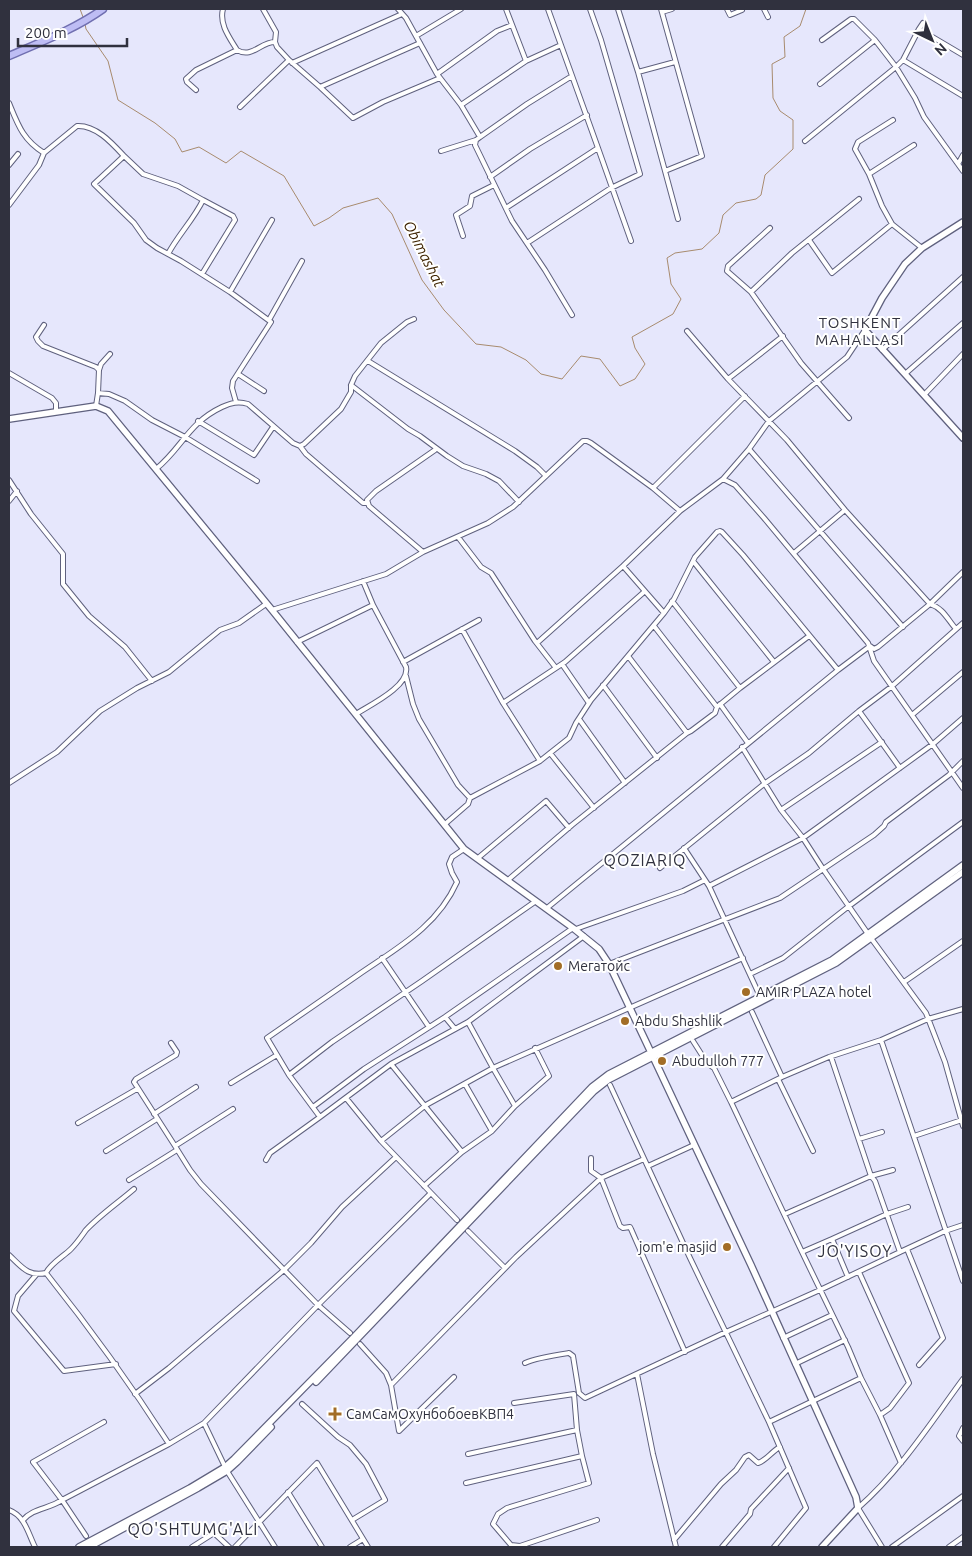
<svg xmlns="http://www.w3.org/2000/svg" width="972" height="1556" font-family="Ubuntu,sans-serif">
  <style>
    .lines { fill: none; stroke-linecap: round; stroke-linejoin: round }
    .stream { stroke: #a88b6e; stroke-width: 1 }
    .street-casing { stroke: #5f617e; stroke-width: 6 }
    .secondary-casing { stroke: #5f617e; stroke-width: 8 }
    .primary-casing { stroke: #706fb0; stroke-width: 9 }
    .street { stroke: #fff; stroke-width: 4 }
    .secondary { stroke: #fff; stroke-width: 5.5 }
    .primary { stroke: #bebdf4; stroke-width: 6 }
    .poi-dot { fill: #a26d26; stroke: #fff; stroke-width: 2 }
    .labels { text-anchor: middle; stroke-width: 4; stroke-linejoin: round; paint-order: stroke }
    .poi-label { font-size: 14px; fill: #30313e; stroke: #fff; text-anchor: start }
    .water-label { font-size: 15px; font-style: italic; fill: #3e2300; stroke: #fff }
    .neighbourhood-label { font-size: 15px; letter-spacing: 1px; fill: #30313e; stroke: #fff }
    .quarter-label { font-size: 16px; letter-spacing: 1px; fill: #30313e; stroke: #fff }
  </style>
  <rect width="100%" height="100%" fill="#e6e7fc"/>
  <g class="lines">
    <path class="stream" d="M80,9L83,17
      M85,24L86,29L108,61L118,100L155,123L175,139L182,152L199,147L226,163L241,151L284,176L314,226L329,218L343,208L378,198L392,214L422,280L444,310L476,344L501,347L526,360L541,374L562,379L581,356L600,359L620,386L635,379L645,364L635,348L632,337L673,314L681,299L671,284L667,258L675,253L702,249L719,233L723,215L736,203L756,199L761,195L765,175L793,149V120L780,111L773,98L772,64L785,57L784,37L800,26L806,9"/>
    <g class="street-casing">
      <path id="street" d="M223,9C219,24 229,37 237,50C252,59 260,42 275,42
        M263,9L276,32L275,42L277,47L289,60L320,87L353,118L383,102L440,78
        M398,9L406,18L437,74L461,105L480,137
        M506,9L526,61
        M618,9L638,72L665,171L702,156L661,9
        M727,9L730,15L742,10
        M764,9L768,17
        M662,12L672,9
        M919,29L923,23
        M416,36L461,9
        M822,40L851,19H854L875,40L896,67L915,98L924,117L963,171
        M903,60L963,96
        M292,63L402,14
        M638,72L675,62
        M437,74L497,31L512,25
        M820,84L875,40
        M320,87L420,43
        M196,90L187,82L186,79L196,70L237,50
        M9,103C18,125 23,140 44,153L77,126C96,125 112,143 124,156
        M461,105L526,61L561,45
        M240,107L289,60
        M893,120L858,142L855,149L869,174L882,206L892,224L922,248
        M805,141L896,67L903,60L919,29L963,55
        M598,148L631,241
        M441,151L476,140
        M958,164L963,155
        M9,165L18,154
        M665,171L678,219
        M869,174L914,145
        M490,177L530,149L587,115
        M9,205L39,165L44,153
        M506,208L598,148L548,9
        M770,228L728,266L727,271L751,292L801,363L849,418
        M463,236L456,215L470,206L472,196L494,185
        M809,240L832,273L892,224
        M527,243L611,188L640,174L601,40L590,9
        M168,254C178,235 194,219 203,200L178,186L143,174L124,156L94,184L134,223L146,240L157,248L181,261L230,292L271,322L233,381L232,388L236,402
        M202,274L235,220L233,216L203,200
        M230,292L272,220
        M751,292L792,253L859,199
        M572,315L545,270L512,221L475,145L476,140L480,137L527,104L572,76
        M269,320L302,261
        M44,325L36,337L38,341L43,346L96,367L99,370L98,393L96,406
        M687,331L728,379L787,440L845,510L930,604C943,608 948,620 956,629
        M882,350L963,277
        M368,361L515,451L537,467L546,476
        M99,370L101,364L110,354
        M9,373L52,398L56,403V412
        M238,374L264,391
        M905,374L963,323
        M728,379L783,336
        M351,385L408,429L420,436L447,456L463,466L486,474L499,481L519,502
        M98,393L109,394L125,401L152,420L185,437L257,481
        M924,395L963,354
        M198,421L254,455L273,427
        M300,446L306,454L363,503H367
        M749,449L903,627
        M156,469C182,448 188,423 222,407C231,403 238,401 248,404L293,443L300,446L304,444L341,409L351,392V385L355,376L381,343L407,322L414,319
        M723,479L735,485L764,518L868,643L874,661L963,788
        M9,480L31,514L63,554V584L89,616L125,647L152,681
        M653,488L745,396
        M9,501L17,491
        M458,537L481,567L491,573L535,641L556,668
        M423,552L488,523L513,507L583,441H587L591,443L653,488L680,511
        M794,553L845,510
        M693,561L774,662
        M623,566L664,613
        M672,601L740,688
        M272,610L386,574L423,552L376,512L369,506L367,500L376,491L435,450
        M654,626L717,707
        M462,629L503,703L540,761
        M297,642L373,605
        M537,643L623,566L680,511L723,479L749,449L769,421L847,357L865,330
        M628,656L687,733
        M403,662L479,620
        M562,664L589,703
        M406,676L413,704L419,719L458,785L470,798
        M603,685L657,758
        M503,703L565,662L644,592
        M720,704L748,743
        M859,711L900,768
        M356,714C370,705 410,686 406,667L373,605L363,581
        M912,715L963,672
        M579,719L625,783
        M742,747L781,810L803,838L823,869L868,934L926,1013L945,1062L963,1126
        M550,753L594,808
        M9,783L57,752L100,711L137,688L169,672L220,630L239,623L266,604
        M781,810L882,742
        M445,824L468,804L470,798L540,761L569,738L576,723L591,700L664,613L674,599L695,557L717,532L720,531L722,532L743,555L838,670
        M684,848L709,886L758,992
        M464,849L452,857L449,864L452,873L457,882C437,927 397,948 358,975C328,996 297,1017 267,1038L289,1075L320,1117L391,1064L468,1022L584,936
        M478,858L546,801L569,828
        M660,868L764,784L809,753L859,711L891,687L963,623
        M508,880L572,825L687,733L691,731L715,713L717,707L740,688L809,636
        M709,886L803,838L933,744L963,718
        M547,908L838,670L870,646L874,649L878,647L930,604L963,572
        M576,929L584,926L683,891L705,880
        M382,958L429,1027
        M609,964L780,898L874,835L884,826L886,822L949,775L963,761
        M750,974L783,958L849,906L963,822
        M904,982L963,941
        M752,1012L782,1077
        M445,1017L455,1029
        M468,1022L493,1068L515,1106
        M881,1040L963,1281
        M693,1041L707,1063L714,1068L731,1102
        M171,1043L177,1052L176,1055L136,1079L134,1082L175,1146
        M831,1057L871,1176L893,1170
        M391,1064L462,1152
        M289,1075L332,1042L422,981L536,901
        M778,1079L813,1151
        M231,1083L277,1055
        M465,1084L492,1131
        M610,1085L690,1258L769,1422L806,1508L774,1547
        M346,1098L381,1141L457,1220
        M313,1107L364,1069L445,1017L573,928
        M233,1109L175,1146L190,1170L201,1184L318,1305L350,1333
        M154,1114L196,1087
        M78,1123L137,1089
        M914,1136L962,1120
        M859,1139L882,1132
        M381,1141L426,1105L495,1067L743,958
        M106,1151L157,1119
        M644,1159L601,1178L620,1226L623,1228L630,1227L631,1229L685,1352
        M266,1160L270,1153L320,1117
        M648,1166L694,1145
        M129,1180L177,1150
        M424,1186L462,1152L492,1131L515,1106L549,1076L535,1048
        M785,1214L871,1176L875,1181L900,1252
        M468,1231L505,1268
        M832,1239L802,1252L848,1347L861,1378L880,1415L901,1463
        M907,1249L943,1338L919,1365
        M802,1252L731,1102L782,1077L829,1057L881,1040L928,1019L963,1009
        M9,1255C22,1267 28,1277 46,1273C90,1328 131,1385 169,1444
        M859,1272L909,1383L890,1408L880,1415
        M46,1273C50,1264 64,1256 71,1249C77,1243 81,1237 86,1230C100,1215 119,1202 134,1189
        M36,1275L18,1296L14,1311L64,1371L116,1364
        M848,1277L832,1239L887,1214L908,1207
        M783,1338L832,1315
        M360,1344L386,1373L391,1385L399,1431L454,1377
        M525,1363C536,1358 556,1355 569,1353L573,1356L579,1393
        M795,1364L845,1340
        M637,1374L653,1454L676,1547
        M391,1385L516,1257L601,1178L591,1171V1158
        M579,1393L585,1398L726,1332L820,1290L900,1252L945,1231L963,1225
        M135,1394L169,1368L284,1270L311,1243L342,1207L396,1157
        M514,1403L574,1394L577,1430
        M302,1404L338,1437L350,1445L366,1464L385,1500L352,1520
        M104,1422L33,1462L62,1500L169,1444L204,1423L318,1305L431,1193
        M769,1422L861,1378
        M204,1423L227,1471L275,1547
        M963,1428L959,1436L963,1441
        M468,1454L577,1430L582,1456
        M466,1483L582,1456L589,1483L507,1508L498,1514L493,1524L511,1545L520,1546L597,1520
        M288,1492L322,1547
        M9,1510C25,1516 28,1533 35,1547
        M23,1520C33,1508 49,1509 62,1500L86,1536
        M674,1540L721,1484L736,1470L745,1457L749,1455L758,1463C766,1461 772,1451 780,1447
        M192,1547L214,1533L229,1547
        M235,1547L317,1463L368,1547
        M350,1547L363,1539
        M722,1547L750,1514L751,1509L789,1468
        M882,1547L858,1508C900,1471 930,1424 963,1379
        M892,1547L963,1496
        M949,1547L963,1537"/>
    </g>
    <g class="secondary-casing">
      <path id="secondary" d="M963,222L922,248L905,264L882,298L865,330L963,438
        M9,419L96,406L108,411L272,610L464,849L573,928L599,949L609,964L656,1063L751,1265L856,1497L858,1508L822,1547
        M316,1382L594,1091L608,1080L836,963L963,872
        M79,1547L190,1488L225,1467L234,1459L354,1337L592,1087L609,1074L832,960L963,865
        M89,1547L198,1488L227,1471L237,1462L271,1427"/>
    </g>
    <g class="primary-casing">
      <path id="primary" d="M9,56C41,42 75,29 103,9"/>
    </g>
    <use href="#street" class="street"/>
    <use href="#secondary" class="secondary"/>
    <use href="#primary" class="primary"/>
  </g>
  <g class="poi-dot">
    <circle cx="558" cy="966" r="5"/>
    <circle cx="746" cy="992" r="5"/>
    <circle cx="625" cy="1021" r="5"/>
    <circle cx="662" cy="1061" r="5"/>
    <circle cx="727" cy="1247" r="5"/>
    <path d="M332.5 1406.5h5v5h5v5h-5v5h-5v-5h-5v-5h5z"/>
  </g>
  <g class="labels">
    <g class="poi-label">
      <text x="568" y="971">Мегатойс</text>
      <text x="756" y="997">AMIR PLAZA hotel</text>
      <text x="635" y="1026">Abdu Shashlik</text>
      <text x="672" y="1066">Abudulloh 777</text>
      <text x="717" y="1252" text-anchor="end">jom'e masjid</text>
      <text x="346" y="1419">СамСамОхунбобоевКВП4</text>
    </g>
    <g class="water-label">
      <text transform="translate(424 254) rotate(63)" y="5">Obimashat</text>
    </g>
    <g class="neighbourhood-label">
      <text x="860" y="328">TOSHKENT<tspan x="860" dy="17">MAHALLASI</tspan></text>
    </g>
    <g class="quarter-label">
      <text x="645" y="866">QOZIARIQ</text>
      <text x="855" y="1257">JO'YISOY</text>
      <text x="193" y="1535">QO'SHTUMG'ALI</text>
    </g>
  </g>
  <rect width="972" height="1556" fill="none" stroke="#30313e" stroke-width="20"/>
  <g transform="translate(932 40) rotate(137)" stroke="#ffffff" stroke-width="4" paint-order="stroke">
  <path d="M0-4L9 19L0 12L-9 19Z" fill="#30313e"/>
  <text y="-8" font-size="14" font-weight="bold" text-anchor="middle" fill="#30313e">N</text>
  </g>
  <path d="M18 38v8h109v-8" fill="none" stroke="#30313e" stroke-width="2.5"/>
  <text x="25" y="38" font-size="15" fill="#30313e" stroke="#ffffff" stroke-width="4" paint-order="stroke">200 m</text>
</svg>
